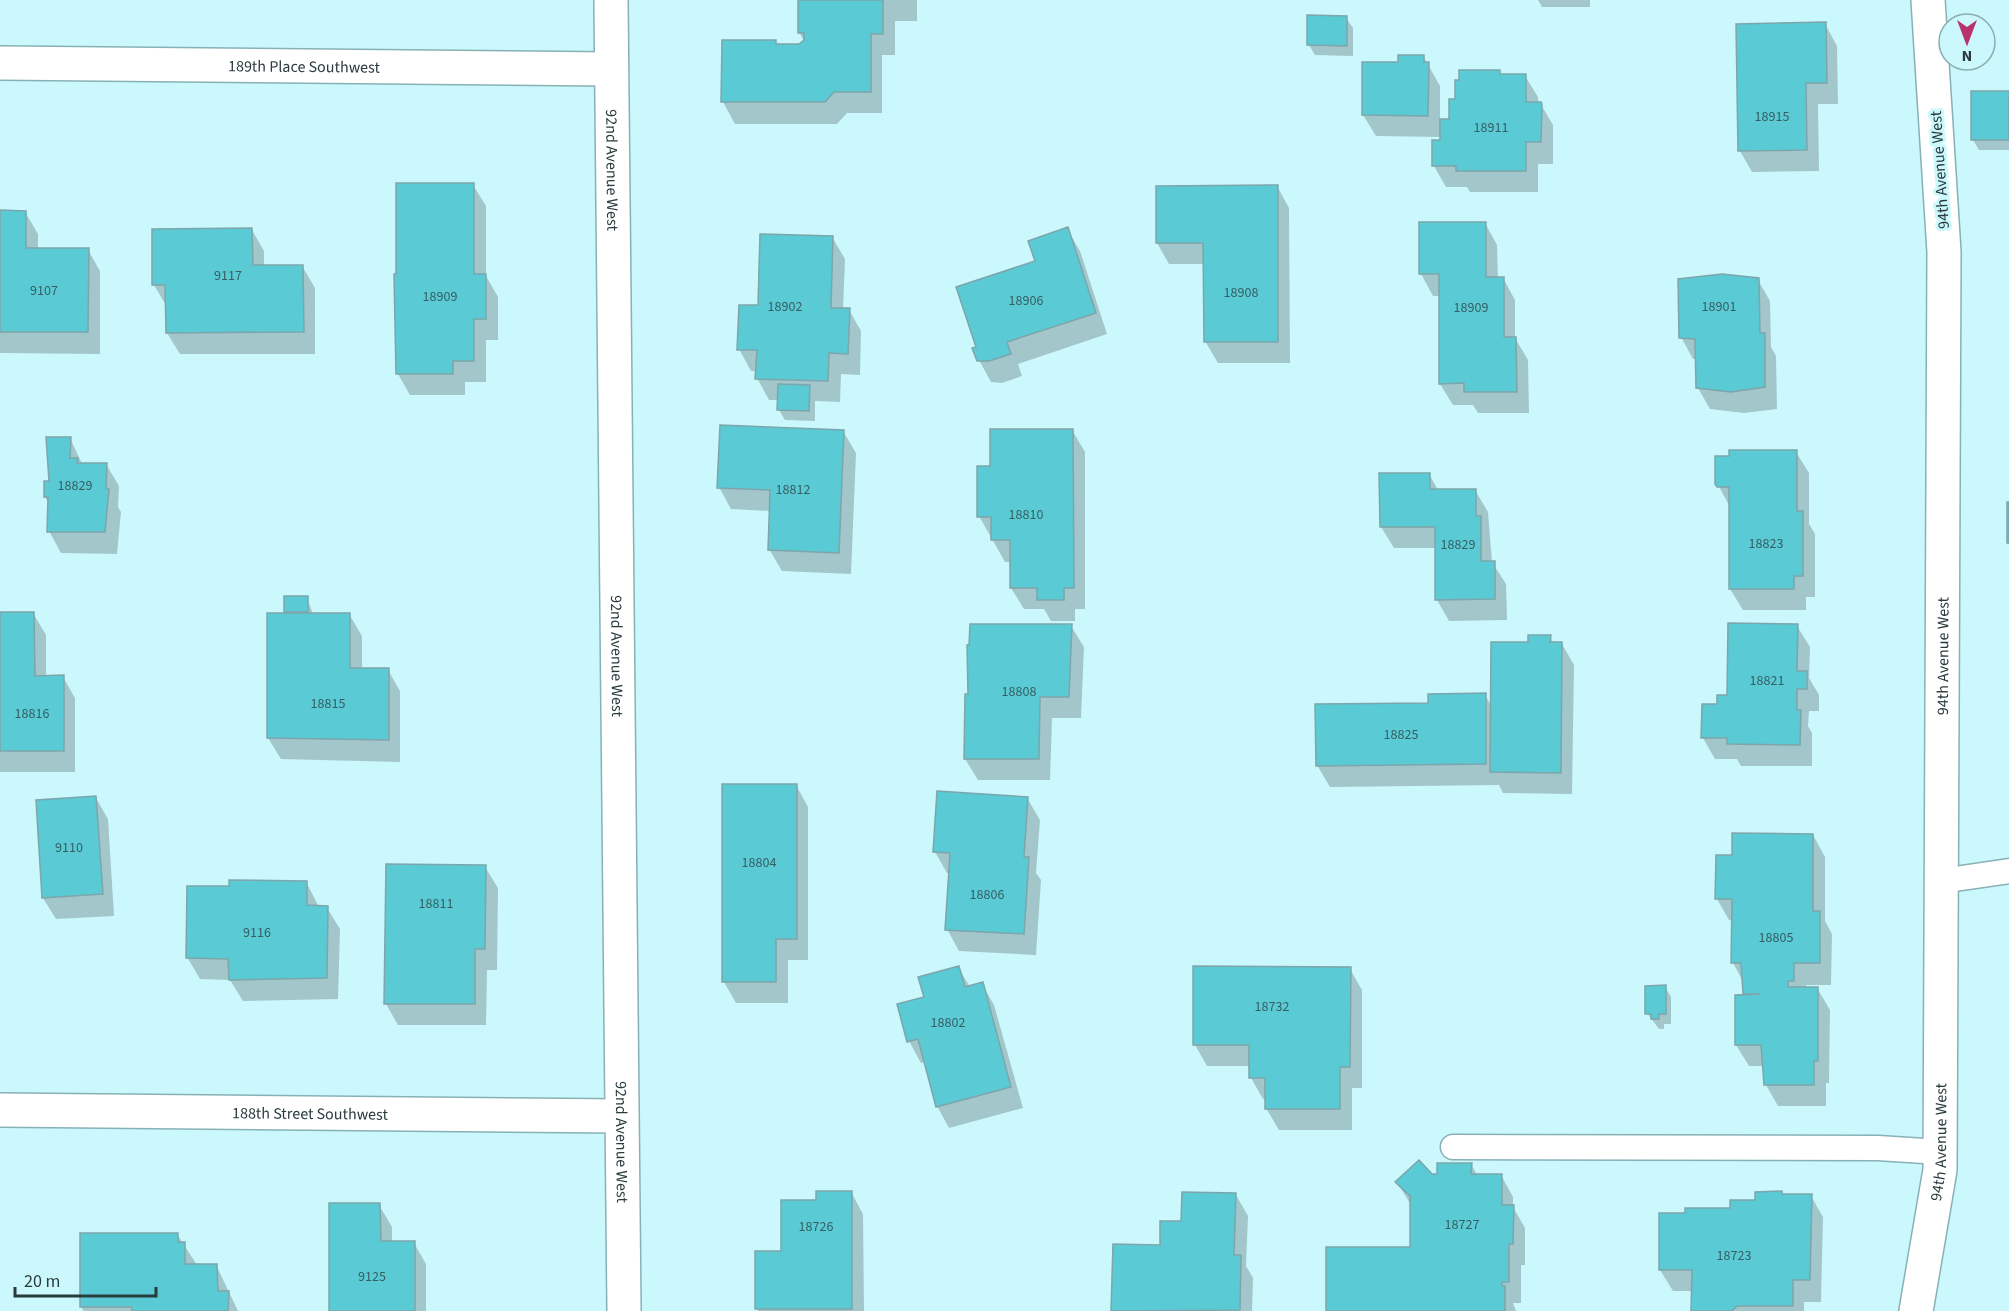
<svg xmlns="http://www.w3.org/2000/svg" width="2009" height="1311" font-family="'Source Sans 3',sans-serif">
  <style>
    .shadow { fill: #0003 }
    .building { fill: #5acad5; stroke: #7ca6ab; stroke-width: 1.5 }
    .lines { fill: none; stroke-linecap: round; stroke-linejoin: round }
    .lane-casing { stroke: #87b1b5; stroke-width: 27 }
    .street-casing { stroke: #87b1b5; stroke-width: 36 }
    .secondary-casing { stroke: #87b1b5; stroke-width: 36 }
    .lane { stroke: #fff; stroke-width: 24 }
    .street { stroke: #fff; stroke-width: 33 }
    .secondary { stroke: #fff; stroke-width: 33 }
    .labels { text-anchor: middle; stroke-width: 6; stroke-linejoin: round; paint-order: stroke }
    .number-label { font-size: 14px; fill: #365f63 }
    .street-label { font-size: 16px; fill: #2a3b3d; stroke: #cbf8fc }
  </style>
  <rect width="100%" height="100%" fill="#cbf8fc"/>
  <path class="shadow" d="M798,0H917V21H895V55H882V113H847L837,124H735L723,102V42L799,46L804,41L799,32Z
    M1538,0H1590V7H1542Z
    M1346,18L1353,28V56L1315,55L1309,45Z
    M1825,24L1837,46L1838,104H1818L1819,171L1752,172L1740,151Z
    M1423,56L1440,86V120H1451L1457,101L1501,76H1525L1538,97V103H1540L1553,125V164H1538V192H1470L1467,187H1446L1434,166L1442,137L1376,136L1363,115L1399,63Z
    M2009,92V150H1979L1973,140Z
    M473,185L486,206V276L498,297V340H486V382H465V395H410L398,374Z
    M1277,186L1289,208L1290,363H1218L1205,341V264H1169L1157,243Z
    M0,212H25L38,234V250H88L100,271V354L0,353Z
    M1485,223L1497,245L1498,278H1503L1515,300V338L1528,360L1529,413H1478L1473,405H1453L1440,384V296H1433L1421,274Z
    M1067,229L1080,251L1107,334L1018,364L1022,376L1002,383L991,382L979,360L978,347L1036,262Z
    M252,230L264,251V266H302L315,288V354H180L167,333V307L154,285Z
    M832,237L845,259L843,310H849L861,331L860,375L841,374L840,402L815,401V421L785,420L779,410V400H769L757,378V371H751L739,349L760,306Z
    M1758,280L1770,301L1771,347L1776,356L1777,409L1744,413L1710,409L1698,388L1697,359H1693L1681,337Z
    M1072,430L1085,452V609H1075V621H1051L1044,609H1024L1011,588V562H1005L979,516L992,467Z
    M843,431L856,453L851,574L782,571L769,549L771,511L731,509L719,487Z
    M70,438L82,464H106L119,486L118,507L121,512L117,554L61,553L49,531V504L45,497Z
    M1796,452L1809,473V524L1815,534V597H1806V610H1743L1730,589V507L1717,483Z
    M1429,474L1438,490H1475L1488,512L1492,562L1506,584L1507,620L1449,621L1437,600L1436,548H1394L1381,527Z
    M307,598L313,614H349L362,636V670H388L400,691V762L281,759L268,738L286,611Z
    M0,613H33L46,635V677H63L75,698V772H0Z
    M1071,626L1084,647L1081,718H1052L1050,780H978L965,759Z
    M1797,626L1810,647L1809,678L1819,695V711H1809L1808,726L1812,733V766H1741L1737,759H1715L1703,738L1718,705Z
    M1550,636L1554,644H1562L1574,665L1572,794L1503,793L1499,785L1330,787L1317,765L1429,704L1485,695L1492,707L1529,644Z
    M796,785L808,807V960H788V1003H736L724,982Z
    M96,798L108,819L114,916L56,919L43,898Z
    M1027,798L1040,820L1036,873L1041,880L1036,955L959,951L947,929L950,873H947L935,852Z
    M1813,835L1825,857V921L1832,934L1831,985H1806V988H1817L1830,1010L1829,1083H1826V1106H1778L1766,1085L1764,1066H1749L1736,1045L1745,985L1733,963V920H1729L1717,899L1733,857Z
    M485,867L498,888L497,970H487L486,1025H398L386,1004Z
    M306,882L319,907L327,908L340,929L338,999L243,1001L230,980L200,979L187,957Z
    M958,967L970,987L982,984L994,1005L1023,1108L949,1128L937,1106L925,1062L921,1063L909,1041L925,998Z
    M1350,969L1362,990V1088H1352V1130H1279L1266,1108V1099H1263L1251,1078V1066H1207L1195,1045Z
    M1665,987L1671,997V1024H1664V1029H1659L1647,1013Z
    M1471,1164L1477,1175H1501L1513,1197V1207L1525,1228V1265H1521V1303H1513L1516,1311H1328L1411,1248V1205L1397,1182L1438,1175Z
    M851,1192L863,1214L864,1311H758L757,1253H782L817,1201Z
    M1236,1195L1248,1216L1246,1266L1253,1278L1252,1311H1112L1114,1246L1161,1247L1183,1222Z
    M1811,1196L1823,1217L1821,1302H1804V1311H1693V1291H1673L1660,1270L1686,1214L1731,1210L1757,1201Z
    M379,1205L392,1227V1243H414L426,1264V1311H331Z
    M177,1234L197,1265H216L238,1311H84L81,1307Z"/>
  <path class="building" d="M798,0H883V34H871V92H834L825,102H721L722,40H776V44H799L804,40V33H798Z
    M1307,15L1347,16V46L1307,45Z
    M1826,22L1827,83H1806L1807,150L1738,151L1736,24Z
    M1398,55H1424V62H1429L1428,116L1362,115V62H1398Z
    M1459,70H1500V74H1526V102H1541L1542,104L1541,142H1526V171H1456V166H1432V140H1440V119H1449V99H1455V80H1459Z
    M1971,91H2009V140H1971Z
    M396,183H474V274H486V319H474V361H453V374H396L394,274H396Z
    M1278,185V342H1204L1203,243H1156V186Z
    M0,210L26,211V248H89L88,332H0Z
    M1419,222H1486V277H1504V337H1516L1517,392H1464V383L1439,384V274H1419Z
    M1068,227L1096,313L1007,342L1011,354L989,361H977L972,348L976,347L956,287L1035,261L1028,241Z
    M252,228L253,265H303L304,332L166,333L165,285H152V229Z
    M760,234L833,236L831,308H850L848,354L829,353L828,381L755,379L757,350H737L739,305H758Z
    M1722,274L1759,278L1760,333H1765V387L1731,392L1696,388L1695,339L1679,338L1678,279Z
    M778,384L810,385L809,411L777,410Z
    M720,425L844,430L839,553L768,550L770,490L717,488Z
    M990,429H1073L1074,588H1064V600H1037V588H1010V540H991V517H977V466H990Z
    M46,437H71L70,458H78L77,463H107L106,488L109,489L105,532H47L48,497H44V481H49Z
    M1729,450H1797V511H1803V576H1794V589H1729V487H1717L1715,484V456H1729Z
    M1379,473H1430V489H1476V516H1481V561H1495V599L1435,600V527H1380Z
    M2007,502H2009V543H2007Z
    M284,596H308V612H284Z
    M0,612H34L35,676L64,675V751H0Z
    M267,613H350V668H389V740L267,738Z
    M1728,623L1798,624L1797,671H1807V689H1797V710H1801L1800,745L1727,744V738H1701L1702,704H1717V695H1727Z
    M970,624H1072L1069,697H1040L1039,759H964L965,694H968L967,645H969Z
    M1528,635H1551L1550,642H1562L1561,773L1490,772L1491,642H1528Z
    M1486,693V764L1316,766L1315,704L1428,703V694Z
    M722,784H797V939H776V982H722Z
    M937,791L1028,797L1024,857H1029L1024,934L945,930L950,853L933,852Z
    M96,796L103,894L42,898L36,800Z
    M1732,833L1813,834V911H1820V963H1794V981H1788V987H1818V1061H1814V1085H1764L1761,1045H1735V995L1760,994H1743L1741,963H1731L1732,899H1715L1716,855H1732Z
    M386,864L486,865L485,949H475V1004H384Z
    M229,880L307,881V905L328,906L327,978L229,980L228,959L186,958L187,886H229Z
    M959,966L965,987L983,982L1011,1087L936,1107L918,1039L907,1042L897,1004L924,997L918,977Z
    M1193,966L1351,967L1350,1067H1340V1109H1265V1078H1249V1045H1193Z
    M1666,985V1014H1659V1019H1651V1014H1645V986Z
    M1419,1160L1432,1174H1437V1163H1472L1471,1174H1502V1205H1514L1513,1244H1509V1282H1502V1286H1505V1311H1326V1247H1410V1196L1395,1182Z
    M816,1191H852V1309H755V1251H781V1200H816Z
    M1782,1191V1194H1812L1810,1280H1793V1306H1737L1732,1311H1691L1692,1270H1659V1213H1685V1208H1730V1200H1755V1192Z
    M1182,1192L1236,1193L1234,1255H1241L1240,1310L1111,1311L1113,1244L1160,1245V1221H1181Z
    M329,1203H380L381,1241H415V1311H329Z
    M80,1233H178V1242H185V1264H217L218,1291H229L228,1311H132V1307H80Z"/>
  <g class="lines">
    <g class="lane-casing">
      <path id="lane" d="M1941,881L2009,871
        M1453,1147L1878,1148L1940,1152"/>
    </g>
    <g class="street-casing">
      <g id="street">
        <path id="s1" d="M611,0L624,1311"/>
        <path id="s2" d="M0,63L610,69"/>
        <path id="s3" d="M1916,1311L1940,1170L1944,252L1928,0"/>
      </g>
    </g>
    <g class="secondary-casing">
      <g id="secondary">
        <path id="s4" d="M0,1110L621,1116"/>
      </g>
    </g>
    <use href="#lane" class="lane"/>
    <use href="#street" class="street"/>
    <use href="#secondary" class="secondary"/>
  </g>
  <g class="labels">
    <g class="number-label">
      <text x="1772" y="121">18915</text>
      <text x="1491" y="132">18911</text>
      <text x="228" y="280">9117</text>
      <text x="44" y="295">9107</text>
      <text x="1241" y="297">18908</text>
      <text x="440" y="301">18909</text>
      <text x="1026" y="305">18906</text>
      <text x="785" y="311">18902</text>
      <text x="1719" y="311">18901</text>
      <text x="1471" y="312">18909</text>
      <text x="75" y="490">18829</text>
      <text x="793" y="494">18812</text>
      <text x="1026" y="519">18810</text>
      <text x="1766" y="548">18823</text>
      <text x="1458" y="549">18829</text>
      <text x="1767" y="685">18821</text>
      <text x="1019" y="696">18808</text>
      <text x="328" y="708">18815</text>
      <text x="32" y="718">18816</text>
      <text x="1401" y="739">18825</text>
      <text x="69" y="852">9110</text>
      <text x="759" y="867">18804</text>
      <text x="987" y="899">18806</text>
      <text x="436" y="908">18811</text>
      <text x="257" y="937">9116</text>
      <text x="1776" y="942">18805</text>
      <text x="1272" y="1011">18732</text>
      <text x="948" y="1027">18802</text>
      <text x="1462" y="1229">18727</text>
      <text x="816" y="1231">18726</text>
      <text x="1734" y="1260">18723</text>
      <text x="372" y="1281">9125</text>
    </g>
    <g class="street-label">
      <text dy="6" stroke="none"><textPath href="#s2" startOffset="304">189th Place Southwest</textPath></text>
      <text dy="6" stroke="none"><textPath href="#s1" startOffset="170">92nd Avenue West</textPath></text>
      <text transform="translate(1939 170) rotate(-94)" y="6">94th Avenue West</text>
      <text dy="6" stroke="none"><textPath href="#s1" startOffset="656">92nd Avenue West</textPath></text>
      <text dy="6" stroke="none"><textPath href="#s3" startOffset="657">94th Avenue West</textPath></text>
      <text dy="6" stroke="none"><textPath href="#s4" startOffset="310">188th Street Southwest</textPath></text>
      <text dy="6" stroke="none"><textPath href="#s1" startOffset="1142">92nd Avenue West</textPath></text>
      <text dy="6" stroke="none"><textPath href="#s3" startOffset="171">94th Avenue West</textPath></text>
    </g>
  </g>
  <g transform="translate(1967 42) rotate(180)"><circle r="28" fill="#cbf8fc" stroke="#8bacb0" stroke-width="1.5"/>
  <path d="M0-4.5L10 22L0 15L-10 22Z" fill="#ba316e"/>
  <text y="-9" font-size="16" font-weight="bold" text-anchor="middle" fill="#2a3b3d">N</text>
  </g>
  <path d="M15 1287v9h141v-9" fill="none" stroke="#2a3b3d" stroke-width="3"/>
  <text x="24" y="1287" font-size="18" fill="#2a3b3d" stroke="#cbf8fc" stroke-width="4.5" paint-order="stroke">20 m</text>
</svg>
